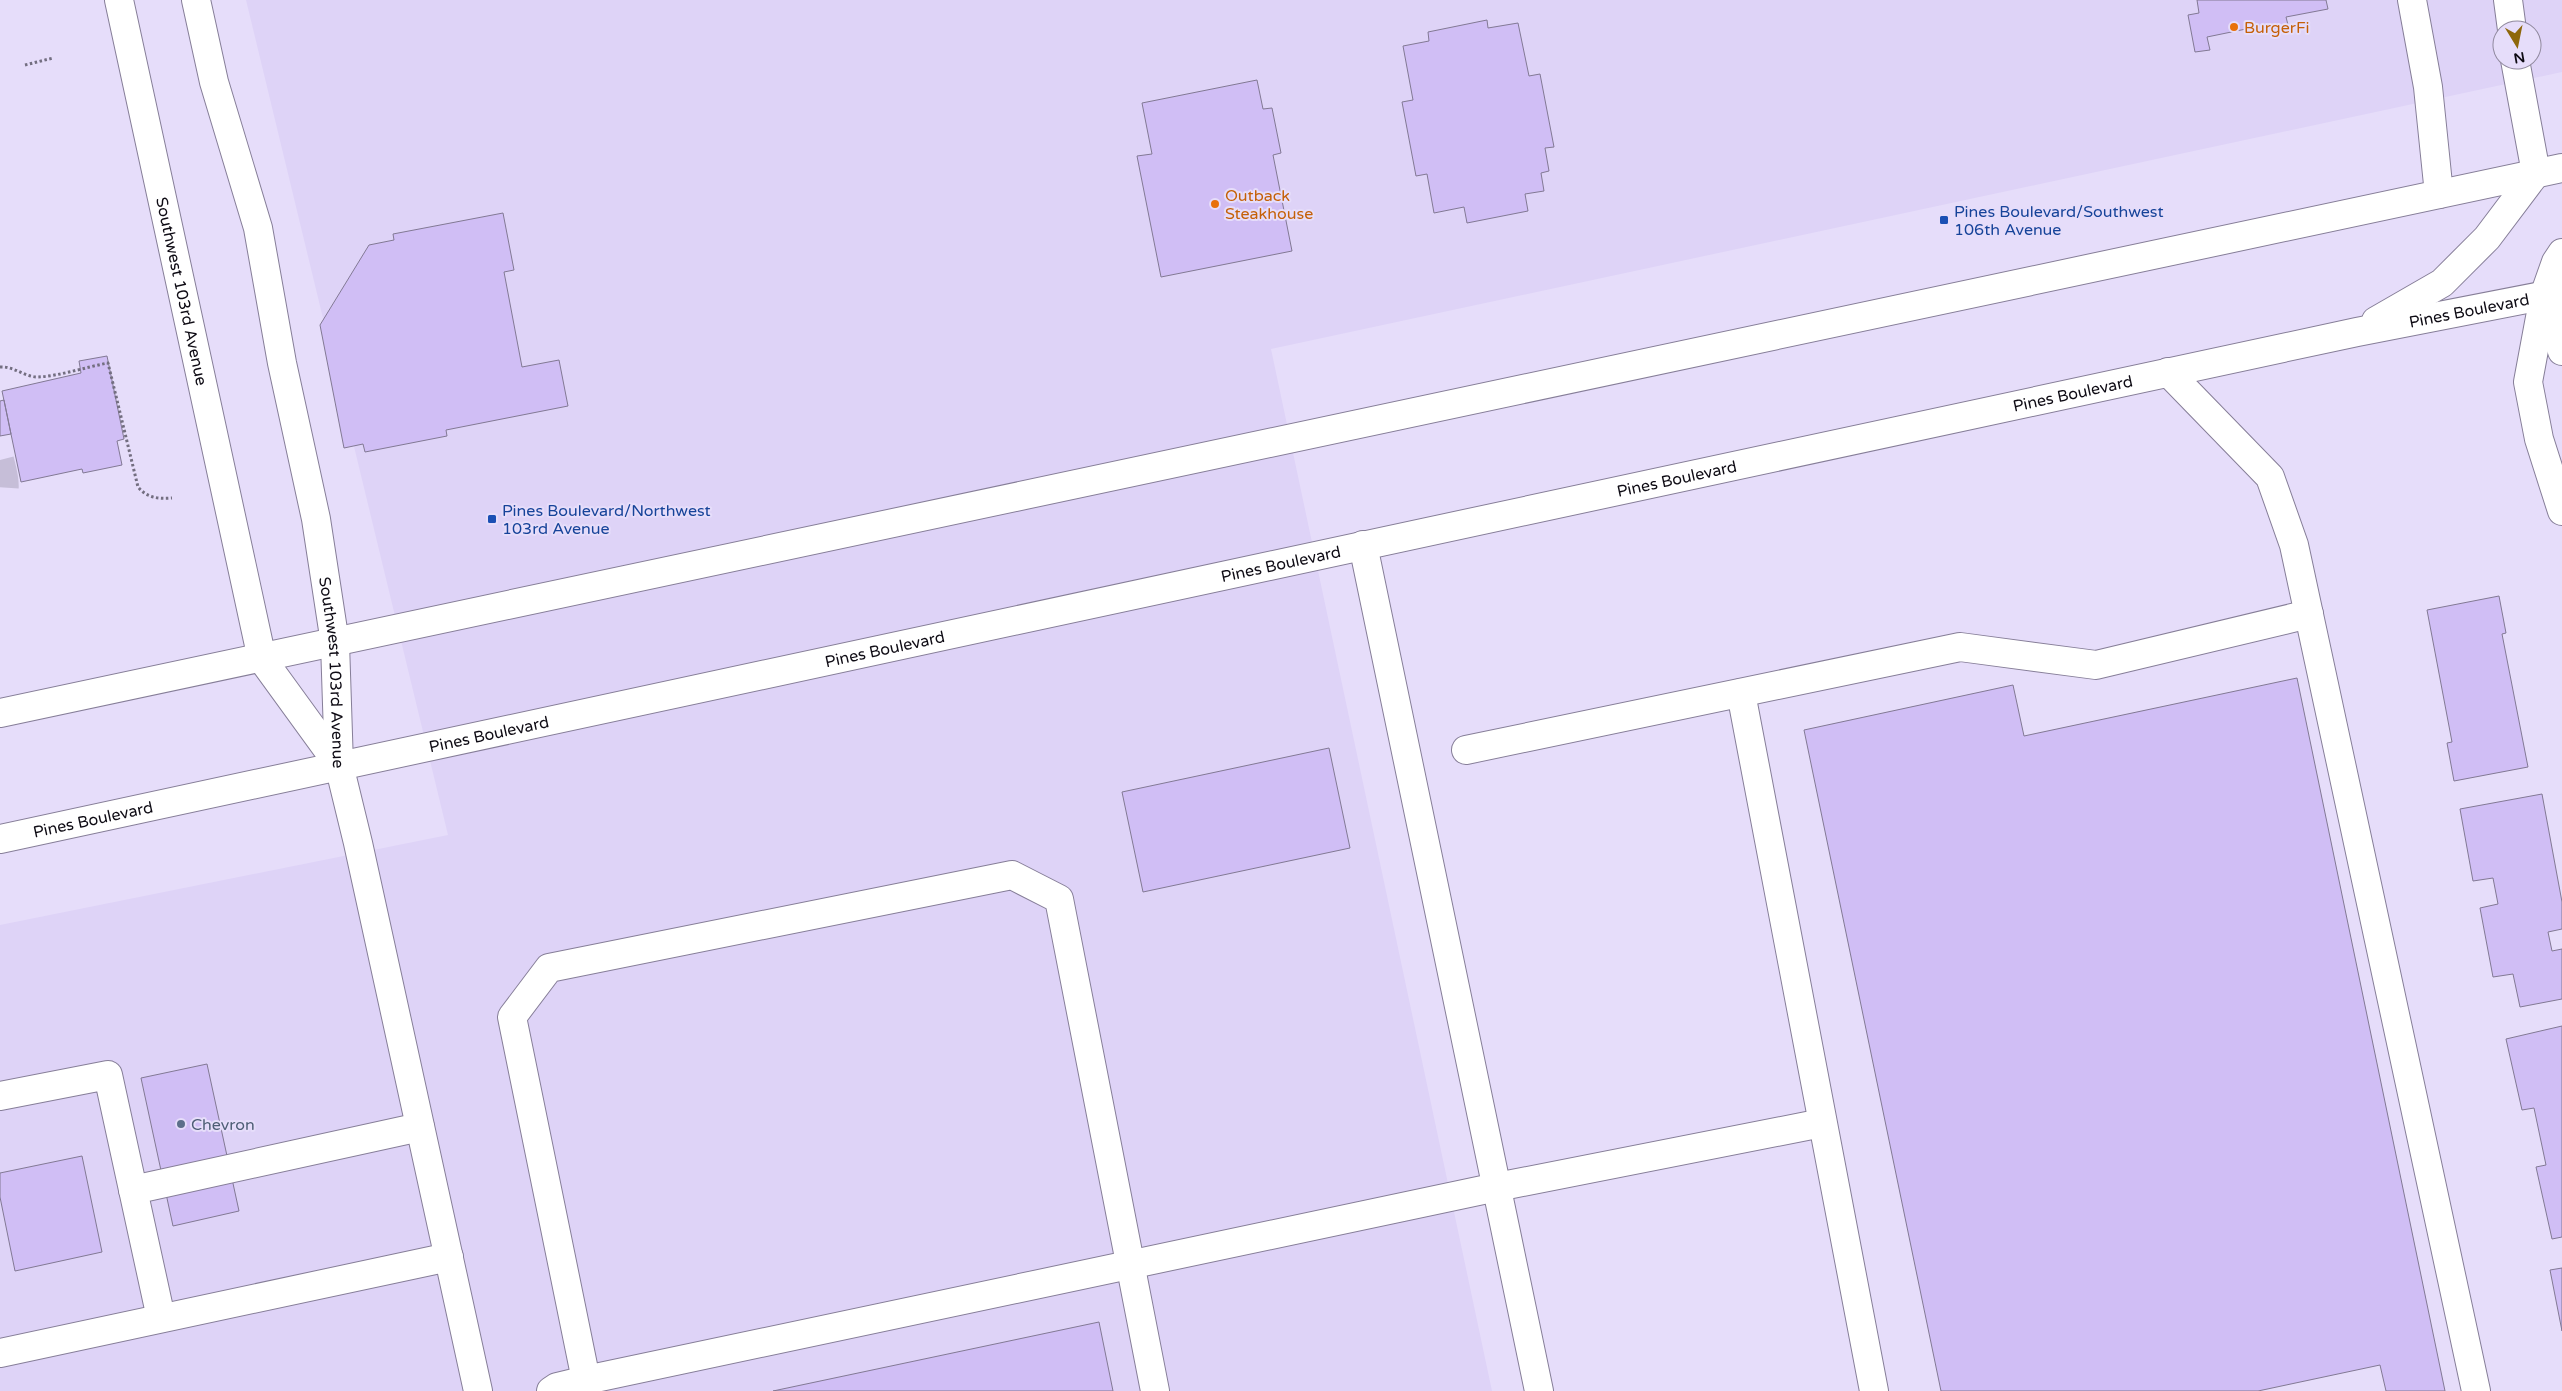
<svg xmlns="http://www.w3.org/2000/svg" width="2562" height="1391" font-family="'Varela Round',sans-serif">
  <style>
    .built { fill: #ded3f7; fill-rule: evenodd }
    .building { fill: #d0bef5; stroke: #827994 }
    .lines { fill: none; stroke-linecap: round; stroke-linejoin: round }
    .minor-tunnel { stroke: #c6bed8; stroke-width: 28; stroke-dasharray: 28 14; stroke-linecap: butt }
    .minor-casing { stroke: #867e98; stroke-width: 30 }
    .highway-casing { stroke: #867e98; stroke-width: 30 }
    .path { stroke: #736e80; stroke-width: 3; stroke-dasharray: 2.5 2.5; stroke-linecap: butt }
    .minor { stroke: #fff; stroke-width: 28 }
    .highway { stroke: #fff; stroke-width: 28 }
    .food-dot { fill: #e8710a; stroke: #e6ddfa; stroke-width: 2 }
    .transit-dot { fill: #1a4fb4; stroke: #e6ddfa; stroke-width: 2 }
    .service-dot { fill: #5c6f8a; stroke: #e6ddfa; stroke-width: 2 }
    .labels { text-anchor: middle; stroke-width: 4; stroke-linejoin: round; paint-order: stroke }
    .food-label { font-size: 16px; fill: #c56008; stroke: #e6ddfa; text-anchor: start }
    .transit-label { font-size: 16px; fill: #164399; stroke: #e6ddfa; text-anchor: start }
    .street-label { font-size: 16px; fill: #0e0b14; stroke: #e6ddfa }
    .service-label { font-size: 16px; fill: #4e5e75; stroke: #e6ddfa; text-anchor: start }
  </style>
  <rect width="100%" height="100%" fill="#e6ddfa"/>
  <path class="built" d="M246,0H2562V72L1271,349L1492,1391H0V925L448,835ZM2502,30H2532V60H2502Z"/>
  <path class="building" d="M2197,0H2326L2328,9L2286,17L2288,25L2247,34L2246,29L2207,37L2210,50L2195,52L2188,15L2199,13Z
    M1487,20L1488,28L1518,23L1529,76L1540,74L1554,147L1545,148L1549,171L1541,173L1544,191L1525,194L1528,211L1467,223L1464,207L1434,213L1427,174L1416,176L1402,102L1413,100L1403,46L1429,41L1428,32Z
    M1257,80L1263,109L1272,108L1281,153L1273,155L1292,251L1161,277L1137,156L1152,154L1142,103Z
    M503,213L514,270L504,272L522,367L559,360L568,406L446,430L447,436L365,452L363,444L344,448L320,325L369,245L394,240L393,234Z
    M107,356L124,439L117,441L122,465L83,473L82,469L21,482L2,391L81,373L79,361Z
    M4,400L11,434L0,436V401Z
    M2499,596L2506,633L2502,634L2528,767L2454,781L2447,743L2452,742L2427,610Z
    M2297,678L2445,1391H2386L2380,1365L2258,1391H1941L1804,730L2013,685L2024,736Z
    M1329,748L1350,848L1143,892L1122,792Z
    M2542,794L2562,902V929L2548,932L2552,951L2562,949V999L2520,1007L2513,974L2493,977L2480,908L2498,904L2493,878L2473,881L2460,809Z
    M2562,1026V1237L2552,1239L2536,1167L2546,1165L2534,1108L2522,1110L2506,1039Z
    M207,1064L239,1211L173,1226L141,1078Z
    M82,1156L102,1252L15,1271L0,1197V1173Z
    M2562,1268V1331L2550,1270Z
    M1099,1322L1113,1391H773Z"/>
  <g class="lines">
    <path class="minor-tunnel" d="M0,460C3,472 9,490 0,500"/>
    <g class="minor-casing">
      <g id="minor">
        <path id="s1" d="M119,0L262,659L339,765"/>
        <path id="s2" d="M196,0L214,82L258,228L282,363L316,519L335,643L339,765L358,843L478,1391"/>
        <path d="M2412,0L2428,87L2439,194"/>
        <path d="M2508,0L2512,30"/>
        <path d="M2515,60L2536,173"/>
        <path d="M2544,296L2528,382L2539,439L2562,511"/>
        <path d="M2546,300L2562,351"/>
        <path d="M2168,372L2270,477L2294,545L2476,1391"/>
        <path d="M1363,545L1539,1391"/>
        <path d="M1741,693L1874,1391"/>
        <path d="M1466,750L1960,647L2096,665L2309,614"/>
        <path d="M0,1096L108,1075L161,1318"/>
        <path d="M133,1190L420,1127"/>
        <path d="M0,1353L449,1257"/>
        <path d="M586,1380L512,1017L549,968L1012,875L1059,899L1155,1391"/>
        <path d="M551,1391L557,1387L586,1380L1497,1187L1822,1123"/>
      </g>
    </g>
    <g class="highway-casing">
      <g id="highway">
        <path d="M2544,296L2556,262L2562,253"/>
        <path d="M2376,321L2442,283L2487,238L2536,173"/>
        <path d="M0,713L2562,168"/>
        <path id="s3" d="M0,839L2357,332L2562,292"/>
      </g>
    </g>
    <path class="path" d="M25,65L53,58
      M0,367C14,366 24,377 38,377C60,376 86,367 108,363L138,487C147,498 158,499 172,498"/>
    <use href="#minor" class="minor"/>
    <use href="#highway" class="highway"/>
  </g>
  <g class="food-dot">
    <circle cx="2234" cy="27" r="5"/>
    <circle cx="1215" cy="204" r="5"/>
  </g>
  <g class="transit-dot">
    <rect x="1939" y="215" width="10" height="10" rx="2.5"/>
    <rect x="487" y="514" width="10" height="10" rx="2.5"/>
  </g>
  <circle class="service-dot" cx="181" cy="1124" r="5"/>
  <g class="labels">
    <g class="food-label">
      <text x="2244" y="33">BurgerFi</text>
      <text x="1225" y="201">Outback<tspan x="1225" dy="18">Steakhouse</tspan></text>
    </g>
    <g class="transit-label">
      <text x="1954" y="217">Pines Boulevard/Southwest<tspan x="1954" dy="18">106th Avenue</tspan></text>
      <text x="502" y="516">Pines Boulevard/Northwest<tspan x="502" dy="18">103rd Avenue</tspan></text>
    </g>
    <g class="street-label">
      <text dy="6" stroke="none"><textPath href="#s1" startOffset="298">Southwest 103rd Avenue</textPath></text>
      <text dy="6" stroke="none"><textPath href="#s3" startOffset="2525">Pines Boulevard</textPath></text>
      <text dy="6" stroke="none"><textPath href="#s3" startOffset="2120">Pines Boulevard</textPath></text>
      <text dy="6" stroke="none"><textPath href="#s3" startOffset="1715">Pines Boulevard</textPath></text>
      <text dy="6" stroke="none"><textPath href="#s3" startOffset="1310">Pines Boulevard</textPath></text>
      <text dy="6" stroke="none"><textPath href="#s3" startOffset="905">Pines Boulevard</textPath></text>
      <text dy="6" stroke="none"><textPath href="#s2" startOffset="688">Southwest 103rd Avenue</textPath></text>
      <text dy="6" stroke="none"><textPath href="#s3" startOffset="500">Pines Boulevard</textPath></text>
      <text dy="6" stroke="none"><textPath href="#s3" startOffset="95">Pines Boulevard</textPath></text>
    </g>
    <g class="service-label">
      <text x="191" y="1130">Chevron</text>
    </g>
  </g>
  <g transform="translate(2517 45) rotate(170)"><circle r="24" fill="#e6ddfa" stroke="#90899e"/>
  <path d="M0-4L9 19L0 12L-9 19Z" fill="#8e670b"/>
  <text y="-8" font-size="14" font-weight="bold" text-anchor="middle" fill="#0e0b14">N</text>
  </g>
</svg>
